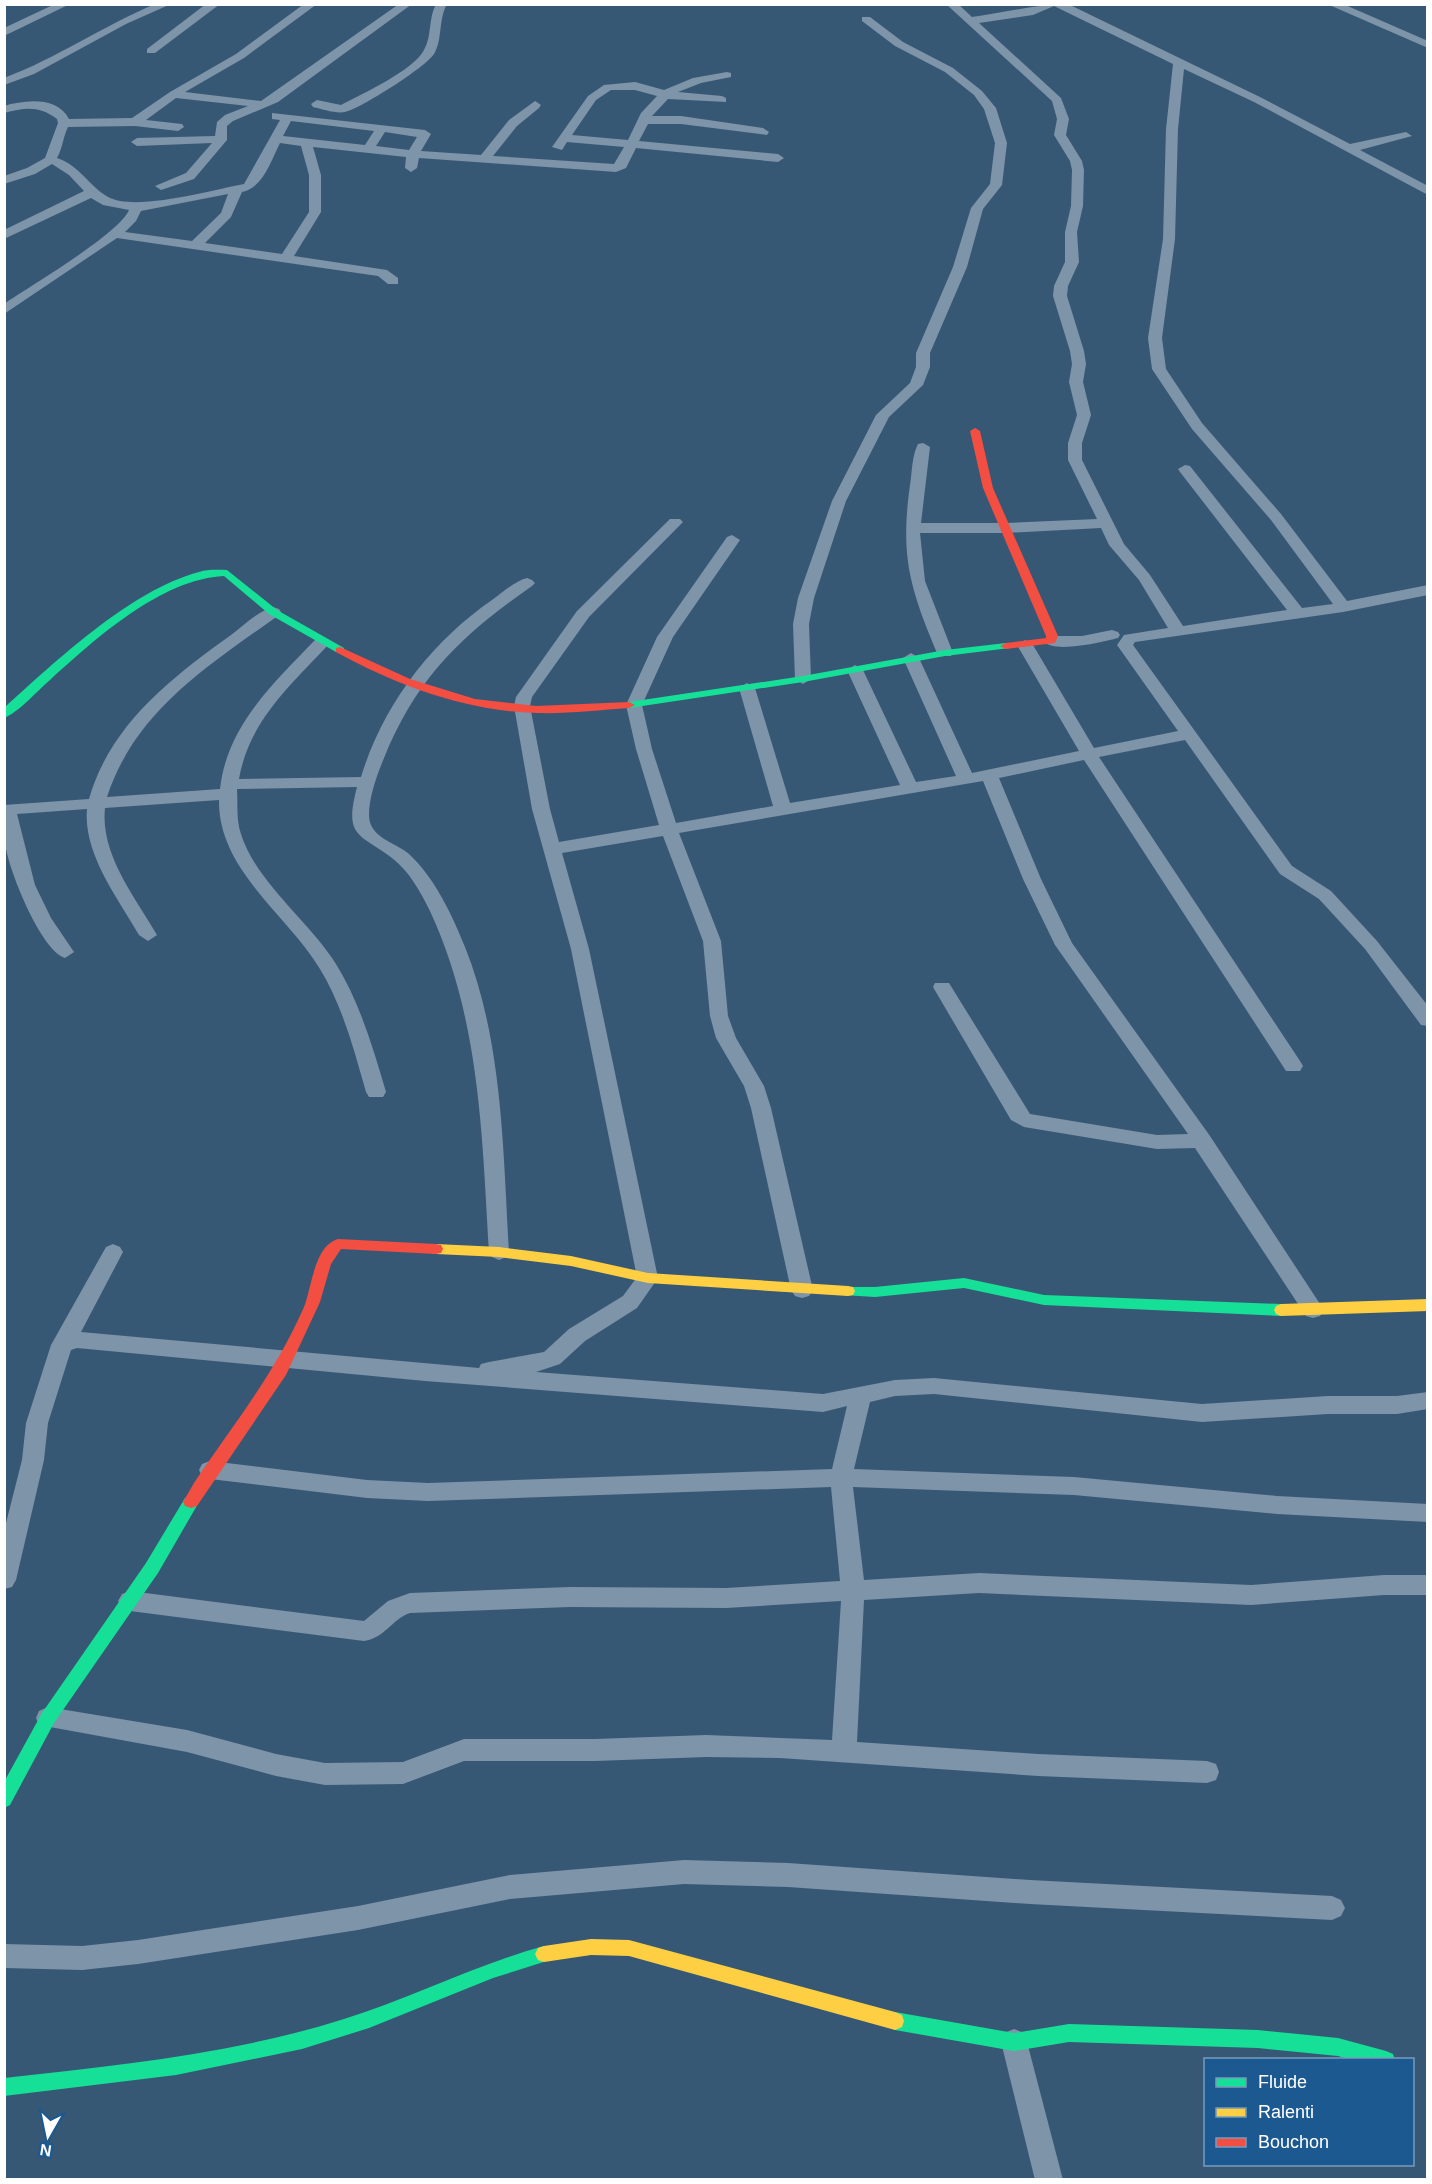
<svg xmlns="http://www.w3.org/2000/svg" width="1432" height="2184" font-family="Helvetica,sans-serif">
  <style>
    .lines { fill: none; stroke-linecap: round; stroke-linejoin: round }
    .street { fill: #7e94a8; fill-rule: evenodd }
    .fast { fill: #16e098; fill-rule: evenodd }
    .slow { fill: #ffcf43; fill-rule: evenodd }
    .jam { fill: #f24e42; fill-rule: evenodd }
  </style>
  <rect width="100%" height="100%" fill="#375875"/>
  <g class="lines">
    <path class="street" d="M55,4H70L4,36V28Z
      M155,4H171L126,24L34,74L4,85V78C57,58 103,26 155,4Z
      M206,4H220L155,53H147V49Z
      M304,4H317L244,58L185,92L261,101L399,4H412L278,102L233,121L227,126V140L194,179L161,190L155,186L186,173L212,143L137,146L131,142L137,138L215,136L217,122L225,115L248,106L176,98L146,120L182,124L184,127L178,131L135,126L68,127C63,137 63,147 57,158C79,165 89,186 108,197C135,212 212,190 244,184L280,120L272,119V113L425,130L431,134L421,151L481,155L509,120L535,101L541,105L539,108L517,126L493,156L614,164L624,147L567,142L562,150L552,147L588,96L604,85L635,82L664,90L693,78L727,72L731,73V77L701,83L678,92L722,96L726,98V102L668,99L652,116H681L763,128L769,132L767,135L681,124H648L639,141L778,154L784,158L778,162L636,148L626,168L616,172L419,158L417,168L411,172L405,168L406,157L313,147L321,175V212L294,256L387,270L398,278V284H388L378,276L117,238L4,314V304C30,286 119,234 129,210L103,205L91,198L4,239V230L84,191L69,175L52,164L35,174L4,184V176L27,168L45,158L58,123L57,119C38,105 25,108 4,113V106C25,100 57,96 69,119L132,118L170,92L236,54ZM611,90H635L657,96L641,113L628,140L572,135L596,100ZM291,121L374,131L365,145L283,136ZM385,132L417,137L409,150L376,146ZM280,143L301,146L309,175V212L282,254L205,243L231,217L242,192C263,188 271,161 280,143ZM228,194L221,213L192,241L125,232L136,221L141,211Z
      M436,4H447C438,20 443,39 434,54C426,67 360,109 345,112C336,114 322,109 313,107L311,104L317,100L341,105C362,94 414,70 424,50C432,36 428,19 436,4Z
      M946,4H958L972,17C1004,13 1036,4 1068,4L1262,98L1350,144L1406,132L1412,136L1360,150L1428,186V195L1254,102L1184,69L1178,129L1175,239L1162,338L1166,369L1202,423L1281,514L1347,601L1428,585V595L1343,612L1135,642L1133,645L1292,866L1331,891L1377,941L1428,1006V1026L1421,1025L1365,949L1319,899L1280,874L1185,740L1099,757L1300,1061L1303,1066L1300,1071H1286L1084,760L999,778L1041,879L1072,943L1210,1136L1320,1304L1324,1310L1320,1316L1313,1318L1306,1316L1195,1148L1157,1149L1024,1127L1011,1120L933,987L935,983H949L1030,1114L1157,1135L1188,1134L1055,945L1023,879L983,781L679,833L721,941L728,1016L736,1038L764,1086L771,1108L813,1290L809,1296L802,1298L795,1296L791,1290L751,1108L744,1086L716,1038L710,1016L703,941L663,836L562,853L589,949L658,1278L637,1308L585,1341L560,1364L536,1372L823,1394L895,1380L934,1378L1202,1404L1328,1396H1397L1428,1392V1409L1397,1414H1328L1202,1422L934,1394L895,1396L870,1402L854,1469L1074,1477L1277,1496L1428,1504V1522L1277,1514L1074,1495L853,1487L864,1580L979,1573L1251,1585L1384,1575H1428V1595H1384L1251,1605L979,1593L864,1600L857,1742L1038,1754L1207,1761L1216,1764L1219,1772L1216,1780L1207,1783L1038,1776L780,1758L706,1757L595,1761H464L403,1784L325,1785L276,1776L187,1752L39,1725L36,1718L39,1711L48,1707L187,1730L276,1754L325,1763L403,1762L464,1739H595L706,1735L832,1740L841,1601L726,1608L570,1607L410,1613C392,1619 385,1638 364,1641L130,1611L122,1608L118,1601L122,1594L130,1591L364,1621L388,1601L410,1593L570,1587L726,1588L840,1581L831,1487L428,1501L367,1498L210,1479L202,1476L199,1470L202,1464L210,1461L367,1480L428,1483L832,1469L847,1406L823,1412L425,1381L77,1348L71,1350L48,1423L44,1460L16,1580L12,1587L4,1589V1531L22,1460L26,1423L51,1345L106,1247L113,1244L120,1247L123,1252L81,1332L479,1368L481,1364L489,1362L544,1352L569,1329L623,1296L637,1277L571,949L532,809L514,706L516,697L577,611L670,519H680L683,522L589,617L532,697L530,706L550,809L559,842L659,825L636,749L626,705L657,637L727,537L732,535L740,540L673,637L642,705L652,749L676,823L773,806L739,688L747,683L755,688L790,803L900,785L847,670L855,665L863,670L916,782L956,776L903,658L911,653L919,658L972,773L1079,751L1017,645L1025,640L1033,645L1094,748L1178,731L1117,645L1124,635L1168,628L1139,580L1109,545L1101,528L1006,533H920L925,581L953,653L951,656H939L937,653C910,588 900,557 910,485C912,472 912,455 918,444L923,443L930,447L921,523H1006L1097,519L1068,460V443L1077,415L1069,382L1072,364L1070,351L1053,296L1054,286L1065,262V232L1071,206L1072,170L1070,161L1054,135L1057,119L1052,101ZM1054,6L1173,64L1166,129L1163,239L1148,338L1152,369L1192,429L1271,520L1333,604L1302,608L1190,466L1185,465L1178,469L1180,472L1287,610L1183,626L1150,575L1124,544L1082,460V443L1091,415L1083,382L1086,364L1084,351L1067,296L1068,286L1079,262L1077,232L1083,206L1084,170L1082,161L1066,135L1069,119L1061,98L979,23L1033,15Z
      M1327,4H1343L1428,41V48Z
      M862,17H870L903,42L953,68L982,91L996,108L1007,143L1002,185L983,209L967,267L930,353V367L923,385L889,417L846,501L814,598L809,624L811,679L803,684L795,679L793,624L798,598L832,501L876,415L910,383L916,367V353L953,267L971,208L990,184L995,143L984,109L974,95L945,72L895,46L862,21Z
      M527,578L532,580L535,583L532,586C462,635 417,677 384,758C377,775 369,797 369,815C369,838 395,842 409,854C435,878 452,915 465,947C503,1042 503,1151 509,1252L506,1257L499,1260L492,1257L489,1252C482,1135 480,1017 429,909C420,891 409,871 392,858C358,833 344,837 357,787L237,789C238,804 236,819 241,834C256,882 309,921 336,964C360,1003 373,1048 386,1092L383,1097H369L366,1092C354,1050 343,1007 320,969C287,914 218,870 219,800L105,808C100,854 135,897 157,935L148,941L139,935C118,898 83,854 87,809L17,814L35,885L51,918L74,952L65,958C41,951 7,867 5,842C3,830 4,817 4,805L89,799C110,725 171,678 231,635C243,626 258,611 273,607L279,609L281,612L279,615C208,666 135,711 107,797L220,789C227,725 274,683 316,639H328L330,642L328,645C290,686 249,721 239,779L361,777C383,705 431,642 492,600C503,592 515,581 527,578Z
      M1112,630L1118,632L1120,635L1118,638C1102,642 1054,654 1043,641L1051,636H1082Z
      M684,1860L788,1863L1030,1880L1332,1896L1341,1900L1345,1908L1341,1916L1332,1920L1030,1904L788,1887L684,1884L510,1899L358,1930L138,1964L82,1970L4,1968V1944L82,1946L138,1940L358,1906L510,1875Z
      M1014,2029L1024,2033L1027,2042L1063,2180H1035L1001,2042L1004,2033Z"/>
    <path class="fast" d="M227,570L277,610L344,648V652H336L269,614L224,576C161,579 95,639 50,680C38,690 18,713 4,718V708C56,661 131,590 199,572C208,569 218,570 227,570Z
      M1006,643L1012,646L1010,648L945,656L803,682L629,708L623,705L629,702L803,676L945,650Z
      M964,1278L1044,1295L1281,1304L1286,1306L1288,1310L1286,1314L1281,1316L1044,1305L964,1288L875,1297L843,1295L841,1291L843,1287H875Z
      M191,1496L197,1498L199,1502L158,1573L54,1723L10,1805L4,1808V1782L42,1713L146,1563L185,1498Z
      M544,1946L550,1948L553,1954L550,1960L493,1978L369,2028L302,2049L176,2075L4,2096V2078C118,2065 234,2054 344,2019C412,1998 475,1965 544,1946Z
      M895,2012L1014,2033L1069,2024L1258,2030L1338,2038L1386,2051L1393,2054L1395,2060H1351L1338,2056L1258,2048L1069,2042L1014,2051L895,2030L888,2027L886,2021L888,2015Z"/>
    <path class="slow" d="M436,1244L499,1247L571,1256L648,1273L848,1286L853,1287L855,1291L853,1295L848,1296L648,1283L571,1266L499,1257L436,1254L431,1253L429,1249L431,1245Z
      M1428,1299V1311L1281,1316L1276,1314L1274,1310L1276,1306L1281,1304Z
      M591,1939L629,1940L895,2012L902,2015L904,2021L902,2027L895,2030L629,1956L591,1955L544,1962L538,1960L535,1954L538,1948L544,1946Z"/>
    <path class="jam" d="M975,428L980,431L993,488L1058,636L1055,643L1006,649L1000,646L1006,643L1046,638V636L983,488L970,431Z
      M340,647L410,679L475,699L536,706L629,702L635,705L629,708C598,710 568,714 537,713C466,711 398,686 336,652V648Z
      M338,1239L436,1244L441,1245L443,1249L441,1253L436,1254L341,1249L331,1264L320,1302L286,1375L197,1506L191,1508L185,1506L183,1502L194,1483C235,1422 274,1375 304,1307C312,1287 314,1246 338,1239Z"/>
  </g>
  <rect width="1432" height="2184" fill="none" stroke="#ffffff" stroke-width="12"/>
  <rect x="1204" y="2058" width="210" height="108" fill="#1c5990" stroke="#779bbc" stroke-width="1.5"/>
  <rect x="1216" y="2078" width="30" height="9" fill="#16e098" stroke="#779bbc" stroke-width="1.5"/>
  <text x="1258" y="2088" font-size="18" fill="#ffffff">Fluide</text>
  <rect x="1216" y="2108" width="30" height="9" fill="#ffcf43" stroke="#779bbc" stroke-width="1.5"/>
  <text x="1258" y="2118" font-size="18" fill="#ffffff">Ralenti</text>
  <rect x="1216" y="2138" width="30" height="9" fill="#f24e42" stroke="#779bbc" stroke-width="1.5"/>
  <text x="1258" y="2148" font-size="18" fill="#ffffff">Bouchon</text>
  <g transform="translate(48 2136) rotate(189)" stroke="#1c5990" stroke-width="4.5" paint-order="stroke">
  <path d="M0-4.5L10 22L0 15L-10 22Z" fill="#ffffff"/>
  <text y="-9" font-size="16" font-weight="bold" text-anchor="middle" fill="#ffffff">N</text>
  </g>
</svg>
